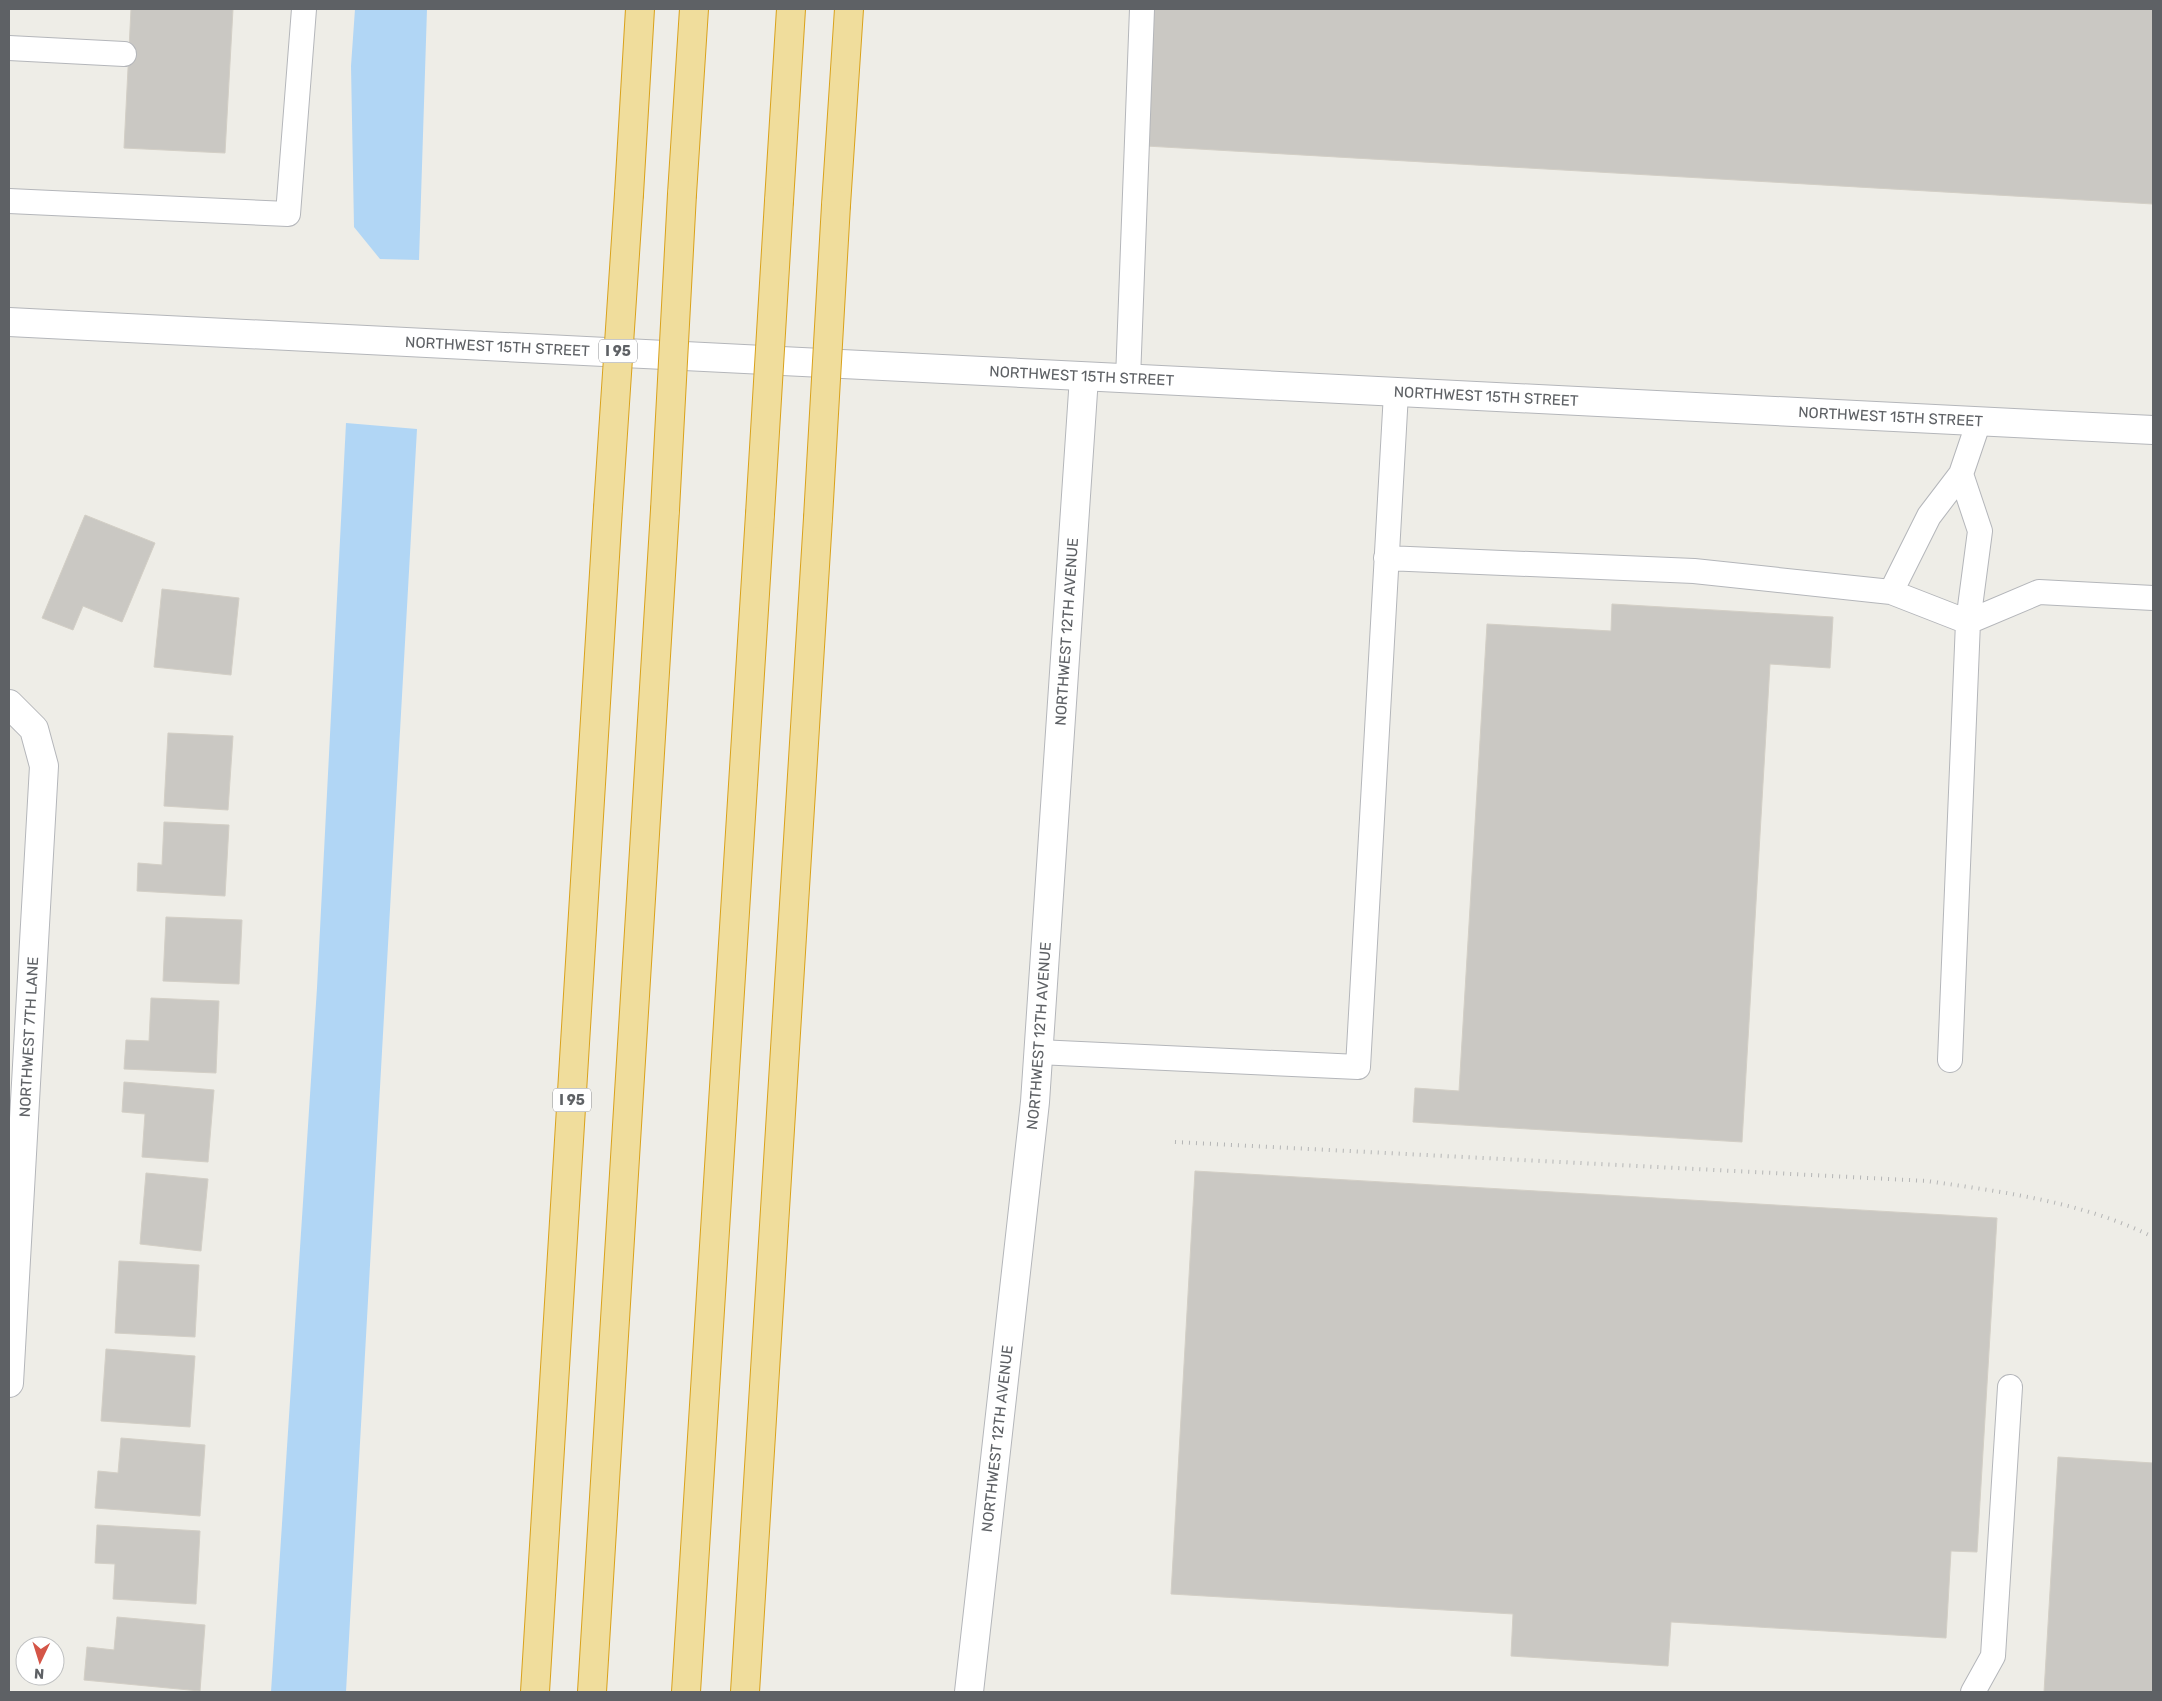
<svg xmlns="http://www.w3.org/2000/svg" width="2162" height="1701" font-family="Rubik,sans-serif">
  <style>
    .water { fill: #b1d6f5 }
    .building { fill: #cac8c3; stroke: #d3cfc6 }
    .lines { fill: none; stroke-linecap: round; stroke-linejoin: round }
    .service-casing { stroke: #b4b6ba; stroke-width: 26 }
    .minor-casing { stroke: #b4b6ba; stroke-width: 30 }
    .tertiary-casing { stroke: #b4b6ba; stroke-width: 30 }
    .motorway-casing { stroke: #d9a21c; stroke-width: 30 }
    .service { stroke: #fff; stroke-width: 24 }
    .minor { stroke: #fff; stroke-width: 28 }
    .tertiary { stroke: #fff; stroke-width: 28 }
    .motorway { stroke: #f0dd9c; stroke-width: 28 }
    .rail { stroke: #b4b5b5; stroke-width: 4; stroke-dasharray: 1 6; stroke-linecap: butt }
    .motorway-bridge-casing { stroke: #d9a21c; stroke-width: 30; stroke-linecap: butt }
    .motorway-bridge { stroke: #f0dd9c; stroke-width: 28 }
    .labels { text-anchor: middle; stroke-width: 4; stroke-linejoin: round; paint-order: stroke }
    .shield { fill: #fff; stroke: #8e9093; stroke-width: 1 }
    .shield-label { font-size: 14px; font-weight: bold; fill: #5e6165 }
    .street-label { font-size: 15px; fill: #5e6165; stroke: #fff }
  </style>
  <rect width="100%" height="100%" fill="#eeede7"/>
  <path class="water" d="M355,9H427L419,260L380,259L354,227L351,66Z
    M346,423L417,429L346,1692H271L317,988Z"/>
  <path class="building" d="M131,9H233L225,153L124,148Z
    M1154,9H2153V204L1146,146Z
    M85,515L155,543L122,622L83,606L73,630L42,618Z
    M162,589L239,598L231,675L154,667Z
    M1612,604L1833,617L1830,668L1770,664L1742,1142L1413,1122L1415,1088L1459,1091L1487,624L1611,631Z
    M168,733L233,736L228,810L164,806Z
    M164,822L229,825L225,896L137,891L138,863L162,865Z
    M166,917L242,920L239,984L163,981Z
    M151,998L219,1001L216,1073L124,1069L126,1040L149,1041Z
    M124,1082L214,1090L208,1162L142,1157L145,1114L122,1112Z
    M1195,1171L1997,1218L1977,1552L1951,1551L1946,1638L1671,1622L1668,1666L1511,1656L1513,1614L1171,1594Z
    M146,1173L208,1179L201,1251L140,1244Z
    M119,1261L199,1265L195,1337L115,1333Z
    M106,1349L195,1356L190,1427L101,1421Z
    M121,1438L205,1445L200,1516L95,1508L98,1471L118,1473Z
    M2058,1457L2153,1463V1692H2044Z
    M97,1525L200,1531L196,1604L113,1599L115,1564L95,1563Z
    M117,1617L205,1625L200,1691L84,1680L87,1647L114,1650Z"/>
  <g class="lines">
    <g class="service-casing">
      <path id="service" d="M9,48L124,54
        M9,201L288,214L304,9
        M1128,379L1142,9
        M1386,558L1694,571L1891,592L1968,622L2039,592L2153,598
        M1891,592L1929,516L1961,474L1979,421
        M1038,1052L1358,1067L1396,393
        M1950,1060L1968,622L1980,531L1961,474
        M1973,1692L1993,1656L2010,1387"/>
    </g>
    <g class="minor-casing">
      <g id="minor">
        <path d="M9,704L34,729L44,766L9,1383"/>
        <path id="s1" d="M969,1692L1035,1102L1084,377"/>
      </g>
    </g>
    <g class="tertiary-casing">
      <g id="tertiary">
        <path id="s2" d="M9,322L2153,430"/>
      </g>
    </g>
    <g class="motorway-casing">
      <path id="motorway" d="M629,194L640,9
        M682,194L694,9
        M779,201L791,9
        M836,205L849,9
        M535,1692L608,508
        M592,1692L665,510
        M686,1692L760,514
        M745,1692L818,518"/>
    </g>
    <use href="#service" class="service"/>
    <use href="#minor" class="minor"/>
    <use href="#tertiary" class="tertiary"/>
    <use href="#motorway" class="motorway"/>
    <path class="rail" d="M1175,1142L1927,1181C2004,1192 2083,1202 2153,1237"/>
    <g class="motorway-bridge-casing">
      <path id="motorway-bridge" d="M608,508L629,194
        M665,510L682,194
        M760,514L779,201
        M818,518L836,205"/>
    </g>
    <use href="#motorway-bridge" class="motorway-bridge"/>
  </g>
  <g class="labels">
    <g class="shield">
      <rect x="599" y="339.5" width="38" height="23" rx="4"/>
      <rect x="553" y="1088.5" width="38" height="23" rx="4"/>
    </g>
    <g class="shield-label">
      <text x="618" y="356">I 95</text>
      <text x="572" y="1105">I 95</text>
    </g>
    <g class="street-label">
      <text dy="5" stroke="none"><textPath href="#s2" startOffset="489">NORTHWEST 15TH STREET</textPath></text>
      <text dy="5" stroke="none"><textPath href="#s2" startOffset="1074">NORTHWEST 15TH STREET</textPath></text>
      <text dy="5" stroke="none"><textPath href="#s2" startOffset="1479">NORTHWEST 15TH STREET</textPath></text>
      <text dy="5" stroke="none"><textPath href="#s2" startOffset="1884">NORTHWEST 15TH STREET</textPath></text>
      <text dy="5" stroke="none"><textPath href="#s1" startOffset="1065">NORTHWEST 12TH AVENUE</textPath></text>
      <text dy="5" stroke="none"><textPath href="#s1" startOffset="660">NORTHWEST 12TH AVENUE</textPath></text>
      <text transform="translate(29 1037) rotate(-87)" y="5">NORTHWEST 7TH LANE</text>
      <text dy="5" stroke="none"><textPath href="#s1" startOffset="255">NORTHWEST 12TH AVENUE</textPath></text>
    </g>
  </g>
  <rect width="2162" height="1701" fill="none" stroke="#5e6165" stroke-width="20"/>
  <g transform="translate(40 1661) rotate(184)"><circle r="24" fill="#ffffff" stroke="#bfc0c1"/>
  <path d="M0-4L9 19L0 12L-9 19Z" fill="#d45547"/>
  <text y="-8" font-size="14" font-weight="bold" text-anchor="middle" fill="#5e6165">N</text>
  </g>
</svg>
